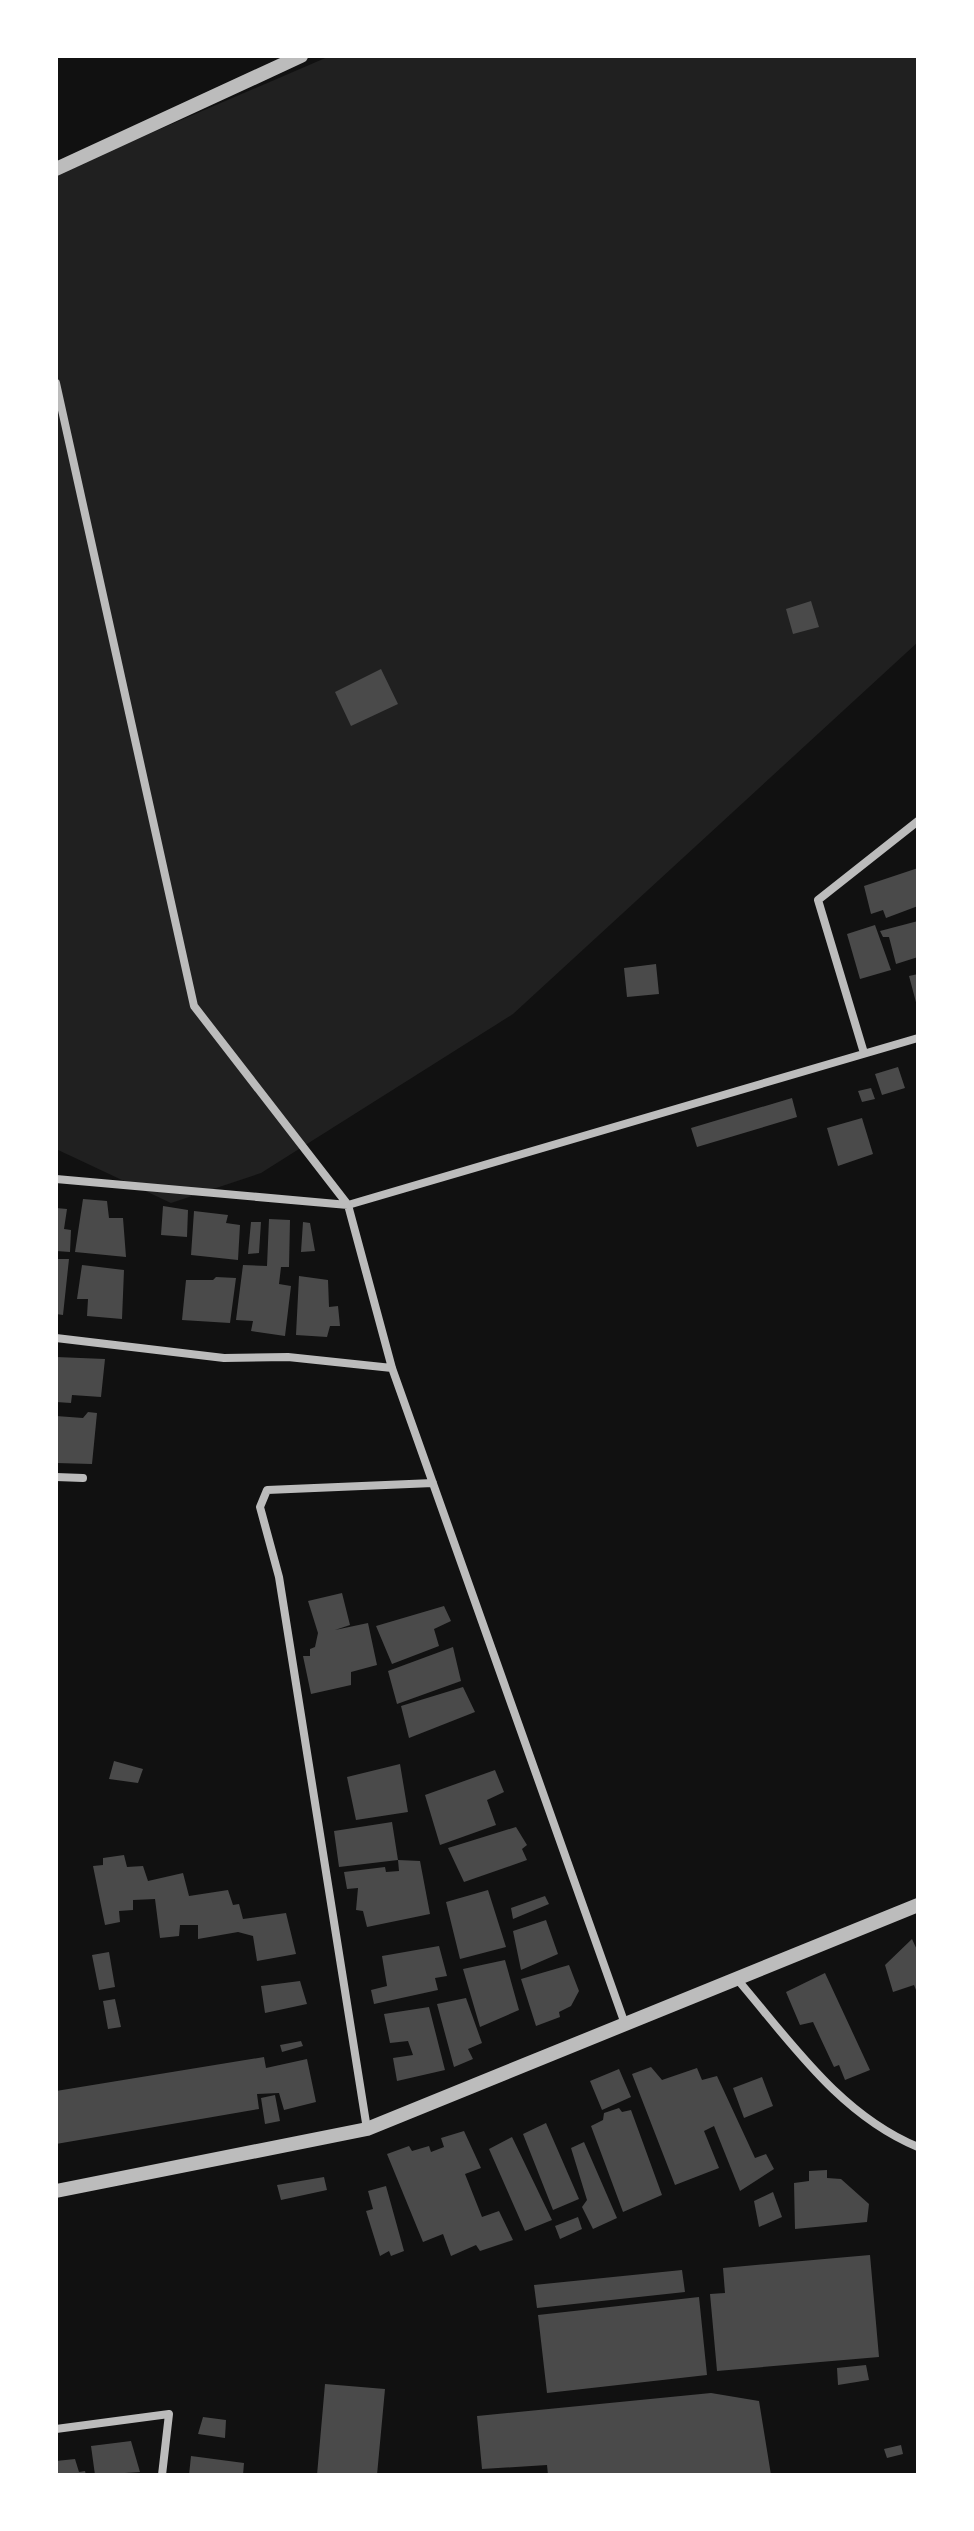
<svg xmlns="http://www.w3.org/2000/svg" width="974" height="2531" font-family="'Alegreya Sans',sans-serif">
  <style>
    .green { fill: #202020 }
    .building { fill: #4a4a4a }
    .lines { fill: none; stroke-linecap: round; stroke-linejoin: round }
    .minor { stroke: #bcbcbc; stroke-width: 8 }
    .tertiary { stroke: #bcbcbc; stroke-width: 14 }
  </style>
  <rect width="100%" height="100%" fill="#111"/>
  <path class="green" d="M330,56H918V642L513,1014L261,1173L171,1203L56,1149V174Z"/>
  <path class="building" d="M811,601L819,627L793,634L786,609Z
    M381,669L398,704L351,726L335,692Z
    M918,868V906L886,918L883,910L871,914L864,886Z
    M918,921V957L896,964L889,937H883L880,931Z
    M875,925L891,970L860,979L847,934Z
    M656,964L659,994L627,997L624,968Z
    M918,974V1006H917L909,976Z
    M898,1067L905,1088L882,1095L875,1074Z
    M871,1088L875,1099L862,1102L858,1091Z
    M792,1098L797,1117L697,1147L691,1128Z
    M862,1118L873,1154L838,1166L827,1128Z
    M83,1199L107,1201L109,1218H123L126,1257L75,1252Z
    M163,1206L188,1210L187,1237L161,1235Z
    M56,1208L67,1209L64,1229L71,1230L70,1252L56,1251Z
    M194,1211L228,1215L226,1223L240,1225L238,1260L191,1255Z
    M269,1219L290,1220L289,1267H281L279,1284L291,1286L285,1336L251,1331L253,1321L236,1320L243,1265L267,1266Z
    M251,1222H261L259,1253L248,1254Z
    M303,1222L310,1223L315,1251L301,1252Z
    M56,1259H69L63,1315L56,1314Z
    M82,1265L124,1270L122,1319L87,1316L88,1299H77Z
    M299,1276L328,1280L329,1307L338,1306L340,1326H330L327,1337L296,1335Z
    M216,1277L236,1278L230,1323L182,1320L186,1280H213Z
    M56,1357L105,1359L101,1397L72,1395L71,1403L56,1402Z
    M88,1412L97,1413L92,1464L56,1463V1416L83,1418Z
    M342,1593L350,1625L335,1630L368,1623L377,1665L351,1672V1685L311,1694L303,1656H310V1649L315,1647L318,1633L308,1601Z
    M444,1606L451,1621L434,1629L439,1646L392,1664L376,1626Z
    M453,1647L461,1681L397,1704L388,1671Z
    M463,1687L475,1712L409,1738L401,1706Z
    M114,1761L143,1769L138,1783L109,1779Z
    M400,1764L408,1812L356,1820L347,1777Z
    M495,1770L504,1792L487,1800L496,1825L440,1845L425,1795Z
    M392,1822L398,1860L420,1861L430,1914L367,1927L363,1911L356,1910L358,1888L347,1889L344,1872L385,1867L386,1872L399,1871L398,1860L339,1867L334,1831Z
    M516,1827L527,1845L522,1849L527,1860L464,1882L448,1848Z
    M124,1855L127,1867L143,1866L148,1881L183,1873L189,1896L228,1890L233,1905L239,1904L243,1919L286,1913L296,1954L257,1961L253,1936L238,1932L198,1939V1925H180L179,1936L160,1938L155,1899L133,1900V1910L119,1911L120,1922L105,1925L93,1866L103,1865V1858Z
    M488,1890L506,1947L460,1959L446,1902Z
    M545,1896L549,1904L513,1919L511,1908Z
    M546,1920L558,1954L521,1970L513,1931Z
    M912,1939L918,1952V1995L914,1985L893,1992L885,1965Z
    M439,1946L447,1976L435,1978L438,1990L374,2004L371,1990L387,1986L382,1956Z
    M109,1952L115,1987L99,1990L92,1955Z
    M505,1960L519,2010L480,2027L463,1969Z
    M569,1965L579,1991L571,2006L559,2012L560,2017L536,2026L521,1979Z
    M825,1973L870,2070L845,2080L839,2065L834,2067L813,2022L800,2025L786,1992Z
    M300,1981L307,2004L265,2013L261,1986Z
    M466,1998L482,2043L468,2049L473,2059L454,2067L437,2004Z
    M115,1999L121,2027L108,2029L103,2001Z
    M429,2007L445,2070L397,2081L393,2058L413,2055L408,2041L390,2043L384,2014Z
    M301,2041L303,2046L282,2052L280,2045Z
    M264,2057L266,2068L307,2059L316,2102L284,2110L279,2093L257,2094L259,2109L56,2144V2091Z
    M651,2067L662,2080L697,2068L702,2080L717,2076L755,2158L766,2154L774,2169L740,2191L714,2126L704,2131L719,2168L675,2185L632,2074Z
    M619,2069L631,2097L602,2110L590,2081Z
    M762,2077L773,2106L744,2118L733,2088Z
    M275,2095L280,2121L265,2124L261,2098Z
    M619,2108L622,2112L631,2110L662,2195L623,2212L591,2126L603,2120L604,2113Z
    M546,2123L579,2199L553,2210L523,2134Z
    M464,2131L481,2168L465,2174L482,2217L499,2211L513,2240L480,2251L476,2245L451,2256L443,2234L423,2242L387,2154L409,2146L412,2151L429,2146L431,2152L444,2147L441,2138Z
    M512,2137L552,2220L525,2231L489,2149Z
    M584,2142L617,2218L593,2229L582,2207L587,2200L571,2148Z
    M827,2170V2178L841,2179L869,2204L867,2222L795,2229L794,2183L809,2181V2171Z
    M324,2177L327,2190L281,2200L277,2185Z
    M386,2186L404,2251L391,2256L389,2251L380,2256L366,2211L373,2209L368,2191Z
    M773,2192L782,2217L759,2227L754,2201Z
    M578,2217L582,2229L560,2239L555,2226Z
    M870,2255L879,2357L717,2371L710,2294L725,2293L723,2268Z
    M682,2270L685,2292L537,2308L534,2285Z
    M699,2297L707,2375L547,2393L538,2315Z
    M866,2365L869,2380L838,2385L837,2368Z
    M325,2384L385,2389L377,2475H317Z
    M711,2393L759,2401L771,2475H548L547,2465L482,2469L477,2416Z
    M203,2417L226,2420L225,2438L198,2434Z
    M131,2441L140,2472L95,2475L91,2446Z
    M901,2445L903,2454L887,2458L884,2449Z
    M191,2456L244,2463L243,2475H189Z
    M75,2459L79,2472L85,2471L86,2475H56V2461Z"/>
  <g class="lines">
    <path class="minor" d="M56,383L194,1006L348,1205L392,1368L625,2024
      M864,1053L818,900L918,821
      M56,1179L348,1205L918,1038
      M56,1338L224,1358L288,1357L392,1368
      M56,1477L83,1478
      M737,1979C790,2041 840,2115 918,2147
      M367,2129L279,1577L260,1507L267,1490L433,1483
      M56,2429L169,2414L162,2475"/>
    <path class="tertiary" d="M56,169L301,56
      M56,2191L367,2129L918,1905"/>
  </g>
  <rect width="974" height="2531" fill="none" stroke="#ffffff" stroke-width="116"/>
</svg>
